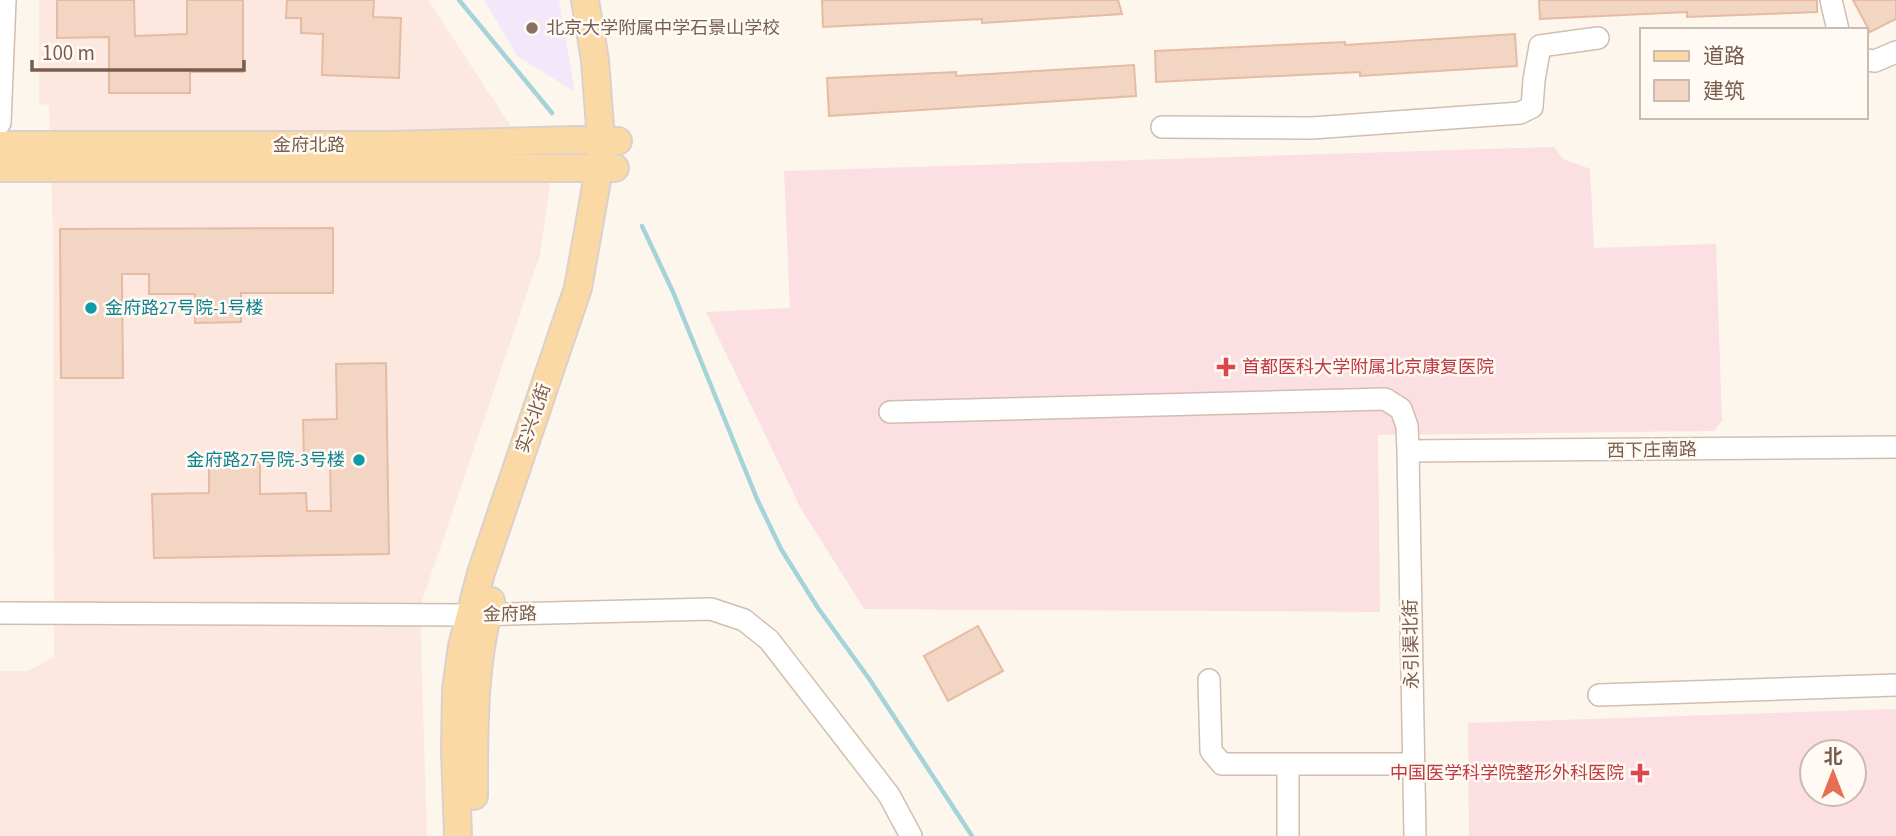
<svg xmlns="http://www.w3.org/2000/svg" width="1896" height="836" font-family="'Source Sans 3','Noto Sans SC',sans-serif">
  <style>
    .commercial { fill: #fde8e0 }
    .education { fill: #f3e8fa }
    .medical { fill: #fbdfe3; fill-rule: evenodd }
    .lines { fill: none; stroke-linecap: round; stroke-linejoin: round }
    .stream { stroke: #a5d3da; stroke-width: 4.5 }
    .building { fill: #f3d5c3; stroke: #e6bba3; stroke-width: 2 }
    .minor-casing { stroke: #d1beb0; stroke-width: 24 }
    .major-casing { stroke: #dad1cd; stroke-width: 30 }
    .minor { stroke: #fff; stroke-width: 21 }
    .major { stroke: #fbd9a5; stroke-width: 26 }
    .education-dot { fill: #8d6e63; stroke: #fffaf3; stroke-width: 2.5 }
    .culture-dot { fill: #0f9aa8; stroke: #fffaf3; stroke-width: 2.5 }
    .health-dot { fill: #e0444e; stroke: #fffaf3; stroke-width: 2.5 }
    .labels { text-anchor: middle; stroke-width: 5; stroke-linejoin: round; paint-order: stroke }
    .education-label { font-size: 18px; fill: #785e54; stroke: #fffaf3; text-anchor: start }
    .street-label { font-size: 18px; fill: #7a5c4d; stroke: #fffaf3 }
    .culture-label { font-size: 18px; fill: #0d838f; stroke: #fffaf3; text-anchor: start }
    .health-label { font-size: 18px; fill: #be3a42; stroke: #fffaf3; text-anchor: start }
  </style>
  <rect width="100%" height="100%" fill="#fdf6ec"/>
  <path class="commercial" d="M39,0H428L550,186L540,255L420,607L427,836H0V671H28L54,657L53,236L49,105L39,104Z"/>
  <path class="education" d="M484,0H559L575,92L517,56Z"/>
  <path class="medical" d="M1554,147L1563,159L1590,169L1594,248L1716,244L1722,421L1714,431L1378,435L1380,612L864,609L800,507L706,312L790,308L784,171Z
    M1896,709V836H1469L1468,723ZM1812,752H1854V794H1812Z"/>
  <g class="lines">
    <path class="stream" d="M459,0L552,113
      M642,226L673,292L757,499L781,549L818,608L870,680L972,836"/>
  </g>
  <path class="building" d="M57,0H134L135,36L187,34V0H243V72H190V93H109V37L57,38Z
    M287,0H374L373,17L401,18L399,78L322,75L323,34L301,33V18H286Z
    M822,0H1118L1122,14L982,23V19L823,27Z
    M1539,0H1817V12L1687,17V12L1540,19Z
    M1853,0H1896V19L1870,32Z
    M1515,34L1517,66L1360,76V72L1156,82L1155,51L1345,42V45Z
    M1134,65L1136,96L829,116L827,78L956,72V76Z
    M333,228V293H241V322L195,323V294H149V274H122L123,378H61L60,229Z
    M386,363L389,554L154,558L152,494L209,493V462H260V494L306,493L307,511H331L330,458L304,459L303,420L337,419L336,364Z
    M978,626L1003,671L948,701L924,656Z"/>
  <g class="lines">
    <g class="minor-casing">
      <path id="minor" d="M1831,0L1838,30
        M1866,60L1875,61L1896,52
        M0,123L5,0
        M1162,127L1312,128L1520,113L1532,107L1534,80L1540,46L1598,38
        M890,412L1385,399L1401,409L1407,426L1408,451L1415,836
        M1408,451L1896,447
        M0,613L470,615L711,609L744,620L769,640L889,795L911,836
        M1209,680L1211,751L1222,764H1413
        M1599,695L1896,685
        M1288,764V836"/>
    </g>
    <g class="major-casing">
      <path id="major" d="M0,145H388L574,140L618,141
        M0,168H615
        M474,796C474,731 473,664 491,601
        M458,836L455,750L456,690L462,646L481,573L578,288L599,169L601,140L595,60L585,0"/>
    </g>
    <use href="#minor" class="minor"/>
    <use href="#major" class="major"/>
  </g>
  <circle class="education-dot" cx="532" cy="28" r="7"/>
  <g class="culture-dot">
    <circle cx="91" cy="308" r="7"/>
    <circle cx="359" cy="460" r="7"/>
  </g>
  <g class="health-dot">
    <path d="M1222.5 356.5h7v7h7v7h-7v7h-7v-7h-7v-7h7z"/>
    <path d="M1636.5 762.5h7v7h7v7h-7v7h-7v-7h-7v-7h7z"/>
  </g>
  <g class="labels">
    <g class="education-label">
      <text x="546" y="34">北京大学附属中学石景山学校</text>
    </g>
    <g class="street-label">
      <text x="309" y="151">金府北路</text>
      <text transform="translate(533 418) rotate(-71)" y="6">实兴北街</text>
      <text transform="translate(1652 450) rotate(-1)" y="6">西下庄南路</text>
      <text transform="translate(510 614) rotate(-1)" y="6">金府路</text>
      <text transform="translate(1411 644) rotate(-91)" y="6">永引渠北街</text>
    </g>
    <g class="culture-label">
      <text x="105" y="314">金府路27号院-1号楼</text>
      <text x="345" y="466" text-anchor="end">金府路27号院-3号楼</text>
    </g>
    <g class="health-label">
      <text x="1242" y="373">首都医科大学附属北京康复医院</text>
      <text x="1624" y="779" text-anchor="end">中国医学科学院整形外科医院</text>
    </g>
  </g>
  <rect x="1640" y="28" width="228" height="91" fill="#fffaf3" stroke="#cabbb1" stroke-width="2"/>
  <rect x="1654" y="51" width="35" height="10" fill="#fbd9a5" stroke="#cabbb1" stroke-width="2"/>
  <text x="1703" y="63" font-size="21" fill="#7a5c4d">道路</text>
  <rect x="1654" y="80" width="35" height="21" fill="#f3d5c3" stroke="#cabbb1" stroke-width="2"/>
  <text x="1703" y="98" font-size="21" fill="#7a5c4d">建筑</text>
  <g transform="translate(1833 773)"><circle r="33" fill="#fffaf3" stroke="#cabbb1" stroke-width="2"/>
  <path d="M0-5L12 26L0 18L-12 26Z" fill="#e76f51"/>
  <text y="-10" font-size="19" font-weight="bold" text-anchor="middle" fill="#7a5c4d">北</text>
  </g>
  <path d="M32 60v10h212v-10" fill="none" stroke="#7a5c4d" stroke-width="3.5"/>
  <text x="42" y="60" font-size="21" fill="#7a5c4d" stroke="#fffaf3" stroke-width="5" paint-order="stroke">100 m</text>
</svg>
